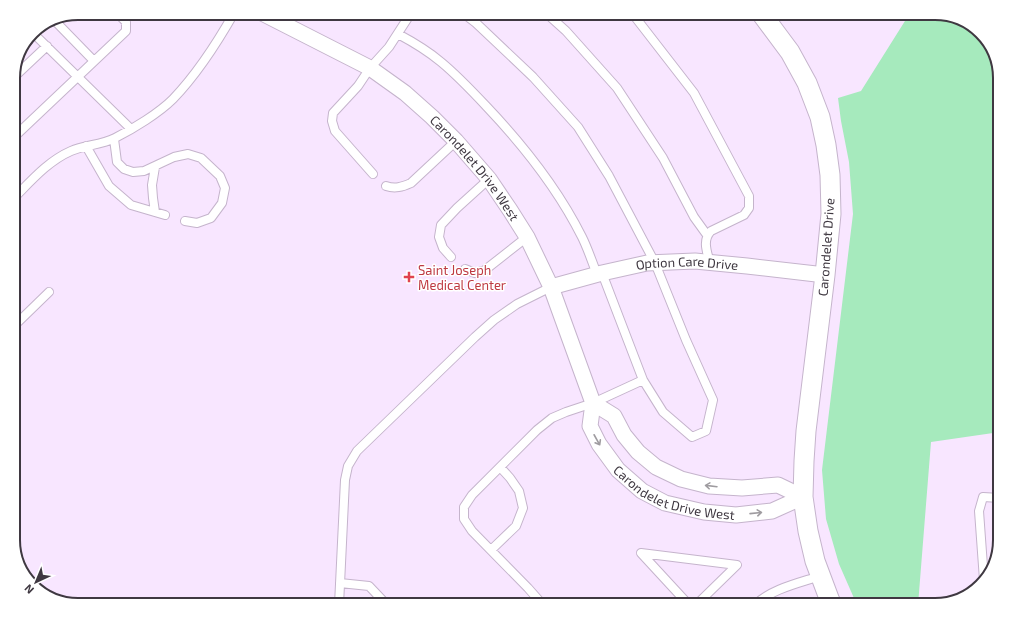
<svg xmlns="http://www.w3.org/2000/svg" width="1013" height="618" font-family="'Exo 2',sans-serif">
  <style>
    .green { fill: #a6eabd }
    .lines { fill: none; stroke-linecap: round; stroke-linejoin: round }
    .service-casing { stroke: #c5b4cc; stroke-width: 10 }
    .minor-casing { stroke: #c5b4cc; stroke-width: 17 }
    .tertiary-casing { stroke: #c5b4cc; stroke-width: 21 }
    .service { stroke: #fff; stroke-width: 8 }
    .minor { stroke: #fff; stroke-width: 15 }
    .tertiary { stroke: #fff; stroke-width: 19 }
    .oneway { stroke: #9f9ca0 }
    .health-dot { fill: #e0444e; stroke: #fff; stroke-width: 1.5 }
    .labels { text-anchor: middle; stroke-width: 3; stroke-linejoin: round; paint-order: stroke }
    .street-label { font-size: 13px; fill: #3f3841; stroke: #fff }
    .health-label { font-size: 13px; fill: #be3a42; stroke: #fff; text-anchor: start }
    .rim { fill: none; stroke: #3f3841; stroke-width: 2 }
  </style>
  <rect width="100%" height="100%" fill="#f8e6ff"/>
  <path class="green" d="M910,13H935L968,22L991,45L1000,74V432L931,442L918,605H857L839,564L826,519L822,470L853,214L849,162L841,121L838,98L861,91Z"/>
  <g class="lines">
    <g class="service-casing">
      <path id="service" d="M463,13L476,23L533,77L578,127L609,176L655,263L686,340L713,400L706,431L692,437L663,412L643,380
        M546,13L566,31L617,88L663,158L694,217L707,235
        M632,13L694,93L749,196V208L744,215L711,231C702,240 707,252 710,263
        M56,22L94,61
        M32,32L131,129
        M398,34C413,42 428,51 441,62C458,76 472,91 487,107C524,146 558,189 582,237C588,249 592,262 597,274
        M13,78L47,46
        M13,138L126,31V22L117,13
        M114,139L117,162L124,169L133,172L144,171L174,157L188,154L201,158L220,176L225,188L222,203L211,218L197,223L185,221
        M86,146L109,186L131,205L165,215
        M155,167L152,185L153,198L155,212
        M373,174L335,131L332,121L333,113L358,86L370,68L389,47L411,13
        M386,186C395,189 402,187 411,183L456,141
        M13,199C31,181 48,161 71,151C85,145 101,145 115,138C133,129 159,113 173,99C197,74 217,43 234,13
        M451,257L443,248L439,237L441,225L457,208L489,179
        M465,269L475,273L485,270L527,237
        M13,327L49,292
        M491,550L516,526L523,508L519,491L510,478L500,467
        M984,580L979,511L983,497L1000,498
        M340,583L369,586L387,605
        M339,605L345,480L348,466L357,451L475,337L494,320L517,304L551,287
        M543,605L528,588L472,531L464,519V507L472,495L537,430L552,418L566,412L593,403L643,380L602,273
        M689,605L641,553L737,565L696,605
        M755,605C771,589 799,583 820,576"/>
    </g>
    <g class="minor-casing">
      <g id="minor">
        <path id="s1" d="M262,13L370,68L405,93L432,117L456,141L489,179L510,210L527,237L551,287L593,403L590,426L599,444L618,470L642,491L665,503L704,512L736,515L772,511L803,497"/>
        <path id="s2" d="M551,287L602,273L647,263L695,261L747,266L825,275"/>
        <path d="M593,403L614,416L624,435L638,452L656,467L681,479L709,486L742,488L778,485L803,497"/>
      </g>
    </g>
    <g class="tertiary-casing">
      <path id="tertiary" d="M761,13L790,52L807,83L820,117L826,145L830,175L831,214L825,275L806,431L804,461L803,497L808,531L815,561L830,601L833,605"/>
    </g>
    <use href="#service" class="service"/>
    <use href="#minor" class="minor"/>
    <use href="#tertiary" class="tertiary"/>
  </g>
  <defs><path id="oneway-shaft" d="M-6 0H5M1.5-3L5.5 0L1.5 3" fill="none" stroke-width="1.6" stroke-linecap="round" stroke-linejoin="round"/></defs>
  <g class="oneway">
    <use href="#oneway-shaft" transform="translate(597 440) rotate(61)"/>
    <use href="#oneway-shaft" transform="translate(711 486) rotate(-173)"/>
    <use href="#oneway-shaft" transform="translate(756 513) rotate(-6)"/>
  </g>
  <path class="health-dot" d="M407 271h4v4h4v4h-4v4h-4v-4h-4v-4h4z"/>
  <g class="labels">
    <g class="street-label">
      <text dy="5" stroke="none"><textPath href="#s1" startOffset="267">Carondelet Drive West</textPath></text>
      <text transform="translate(826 247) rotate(-86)" y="5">Carondelet Drive</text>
      <text dy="5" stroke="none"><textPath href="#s2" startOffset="139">Option Care Drive</textPath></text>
      <text dy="5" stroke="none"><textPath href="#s1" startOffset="671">Carondelet Drive West</textPath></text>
    </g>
    <g class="health-label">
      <text x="418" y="275">Saint Joseph<tspan x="418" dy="15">Medical Center</tspan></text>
    </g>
  </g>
  <path d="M0 0H1013V618H0ZM78 20H935A58 58 0 0 1 993 78V540A58 58 0 0 1 935 598H78A58 58 0 0 1 20 540V78A58 58 0 0 1 78 20Z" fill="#fff" fill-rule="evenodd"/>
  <path class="rim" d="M78 20H935A58 58 0 0 1 993 78V540A58 58 0 0 1 935 598H78A58 58 0 0 1 20 540V78A58 58 0 0 1 78 20Z"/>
  <g transform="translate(36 582) rotate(224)" stroke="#ffffff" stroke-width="3" paint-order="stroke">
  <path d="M0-3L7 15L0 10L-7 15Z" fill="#3f3841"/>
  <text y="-6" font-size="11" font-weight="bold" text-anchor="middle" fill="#3f3841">N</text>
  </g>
</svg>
